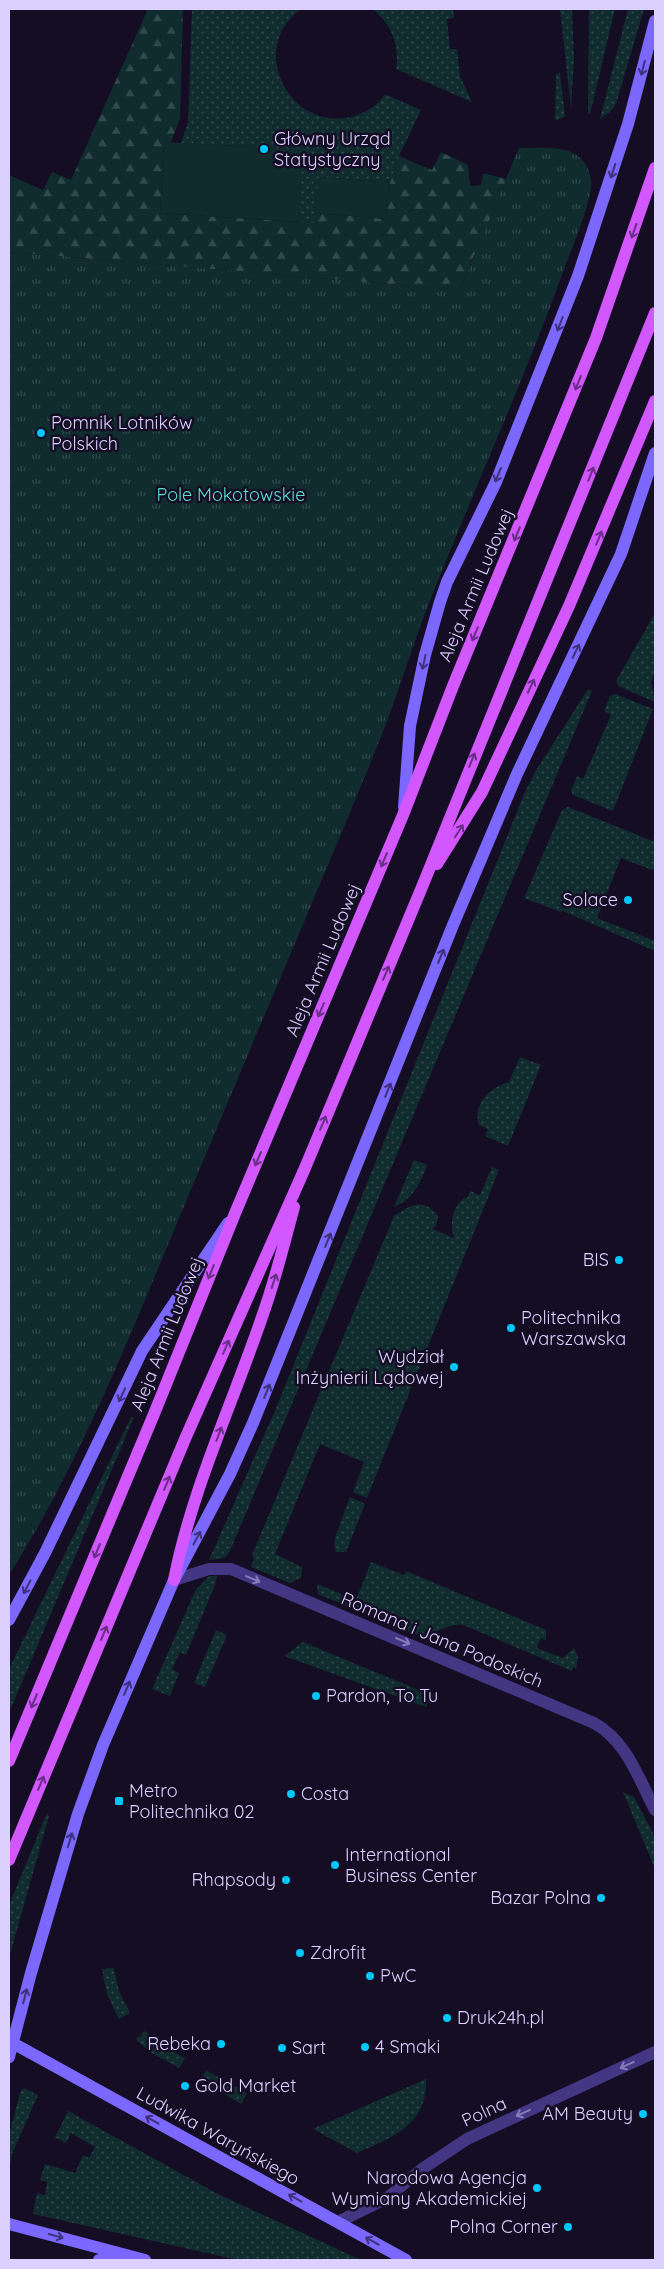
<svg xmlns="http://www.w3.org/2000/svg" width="664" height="2269" font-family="Quicksand,sans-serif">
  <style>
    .grass { fill: url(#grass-dots) }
    .forest { fill: url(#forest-firs) }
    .park { fill: url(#park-tufts) }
    .pitch { fill: #102c2e }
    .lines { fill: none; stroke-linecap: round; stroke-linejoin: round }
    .minor { stroke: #433784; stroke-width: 12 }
    .tertiary { stroke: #433784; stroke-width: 12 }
    .secondary { stroke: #7c67ff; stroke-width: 12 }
    .primary { stroke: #d357ff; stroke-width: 12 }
    .oneway { stroke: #3e317c }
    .oneway2 { stroke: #6a2e87 }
    .oneway3 { stroke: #877cbb }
    .poi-dot { fill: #00c7fb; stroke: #140d24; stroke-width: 2 }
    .labels { text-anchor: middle; stroke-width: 5; stroke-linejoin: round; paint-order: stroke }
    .poi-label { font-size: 18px; fill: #dbd0ff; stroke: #140d24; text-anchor: start }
    .park-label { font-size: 18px; fill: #59e3cf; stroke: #140d24 }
    .street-label { font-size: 18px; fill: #dbd0ff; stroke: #140d24 }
  </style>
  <defs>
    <pattern id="grass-dots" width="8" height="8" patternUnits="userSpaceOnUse" patternTransform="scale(1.25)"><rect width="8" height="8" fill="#102c2e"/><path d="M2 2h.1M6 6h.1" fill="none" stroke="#324a4d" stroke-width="1.8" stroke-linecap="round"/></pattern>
    <pattern id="forest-firs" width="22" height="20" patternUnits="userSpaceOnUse" patternTransform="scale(1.25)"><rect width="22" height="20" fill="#102c2e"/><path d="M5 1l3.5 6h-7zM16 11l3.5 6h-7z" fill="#324a4d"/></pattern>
    <pattern id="park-tufts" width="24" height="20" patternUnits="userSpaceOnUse" patternTransform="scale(1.25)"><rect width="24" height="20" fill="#102c2e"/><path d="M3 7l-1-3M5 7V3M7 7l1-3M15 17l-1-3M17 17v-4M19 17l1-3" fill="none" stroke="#324a4d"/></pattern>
  </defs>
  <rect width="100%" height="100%" fill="#140d24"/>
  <path class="grass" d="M192,9H301C245,49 292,138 358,115C368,111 379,104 385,94L421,110L399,156L390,183L319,177L314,223L298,222L302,150L181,143L188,122Z
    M373,9H453L454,18L447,19L450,49H457L460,76L472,102L396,69C400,45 391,24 373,9Z
    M560,9H572L574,59L571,108Z
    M589,9H615L590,114H588Z
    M628,9H644L616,104L610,112L600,119Z
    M560,73L565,116L563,118L555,120L556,74Z
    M655,613V671L651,682L655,702L618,686L616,681Z
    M588,689L592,691L230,1551L225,1558L209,1560L277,1406L525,792L535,772Z
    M615,694L653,709L613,811L573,795L571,790L577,776L583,779L611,715L604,711L610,696Z
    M568,807L655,842V871L621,858L597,918L655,941V951L563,911L560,912L524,898L562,810Z
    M520,1057L541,1065L508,1146L485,1136L488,1129L479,1125C472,1105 490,1087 509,1082Z
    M414,1160L427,1165C420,1184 414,1198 394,1207Z
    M492,1167L499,1170L367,1498L353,1492L364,1462L320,1444L275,1554L302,1567L301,1578L290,1583L251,1567L254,1559L252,1555L394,1216C409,1206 423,1196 438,1216L436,1226L432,1229L454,1238C450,1223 451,1209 464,1198H467L470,1191L480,1195Z
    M131,1417H134L9,1713V1669Z
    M350,1497L365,1504L346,1552H336L334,1545L335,1538Z
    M371,1562L404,1575L406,1571L546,1630V1640L541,1638L537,1648L563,1658L574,1648L578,1657L576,1668L573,1667L572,1671L463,1625C447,1623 436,1635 420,1636L318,1594L317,1584L356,1600Z
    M209,1576H217L215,1585L186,1655L180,1652L172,1669L179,1673L170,1696L152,1689L195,1591Z
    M216,1630L227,1635L205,1687L194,1683Z
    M303,1642L426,1693L429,1701L426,1707L284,1656Z
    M623,1792L634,1797L655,1837V1869Z
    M47,1813L49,1816L9,1958V1905Z
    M114,1968L119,1991L130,2013L119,2019L107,1994L102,1969Z
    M145,2031L162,2045L185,2058L179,2068L152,2053L136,2040Z
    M206,2070L247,2093L241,2104L200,2080Z
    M426,2079C428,2125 392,2138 357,2153L313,2129Z
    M24,2088L38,2095L12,2154L9,2170V2134L21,2090Z
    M68,2111L218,2194L361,2260H238L33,2214L37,2193L45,2195L47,2182L40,2180L45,2164L75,2173L83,2155L89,2158L95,2147L71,2133L66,2143L55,2137Z"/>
  <path class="forest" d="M148,9H183L180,119L171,142H164L160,213L313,223L315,213L386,219L390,183L399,156L432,170L441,152L468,165L470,186L481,185L483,173L506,179L519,148L524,150L483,258L474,255L460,290L9,252V175L43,190L52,172L71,180Z"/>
  <path class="park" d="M519,148C547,148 586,142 591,180C593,201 571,250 563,272C524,380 476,485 433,593C412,645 397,699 375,752C313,903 248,1053 185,1204C132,1330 82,1460 9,1575V252L460,290Z"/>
  <path class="pitch" d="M164,142L303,150L298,222L160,213Z
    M319,177L390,183L386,219L315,213Z"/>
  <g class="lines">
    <path class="minor" d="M174,1580L209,1569H231L594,1723C626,1740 639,1779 655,1810"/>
    <path class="tertiary" d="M338,2222L387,2198L422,2169L467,2139L655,2052"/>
    <path class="secondary" d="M404,807L410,726L425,655L440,602L447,582L496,482L578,276L628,124L655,21
      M9,1620L45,1553L142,1351L228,1223
      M9,2041L406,2260
      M9,2057L31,1973L78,1814L103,1745L174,1580L230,1474L253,1423L453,925L517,774L621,554L655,453
      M9,2224L145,2260
      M99,2260L123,2258"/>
    <path class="primary" d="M437,864L482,792L569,606L655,401
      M174,1580C192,1489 232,1405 262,1317C275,1281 284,1244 294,1207
      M9,1761L154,1414L236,1211L403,815L453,686L596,338L655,168
      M9,1860L185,1439L305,1168L422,887L655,313"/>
  </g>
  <defs><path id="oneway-shaft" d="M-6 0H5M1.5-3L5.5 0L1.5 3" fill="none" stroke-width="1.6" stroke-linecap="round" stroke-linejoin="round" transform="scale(1.25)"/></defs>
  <g class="oneway">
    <use href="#oneway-shaft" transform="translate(643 68) rotate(104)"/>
    <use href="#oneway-shaft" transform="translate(613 171) rotate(108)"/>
    <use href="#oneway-shaft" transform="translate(560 324) rotate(111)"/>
    <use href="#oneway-shaft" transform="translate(498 475) rotate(113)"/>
    <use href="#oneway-shaft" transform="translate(576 651) rotate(-64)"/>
    <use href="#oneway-shaft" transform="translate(424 662) rotate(102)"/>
    <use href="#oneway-shaft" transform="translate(441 956) rotate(-68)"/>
    <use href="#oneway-shaft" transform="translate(388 1090) rotate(-68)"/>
    <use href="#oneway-shaft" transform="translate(328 1240) rotate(-68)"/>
    <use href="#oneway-shaft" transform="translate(267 1391) rotate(-68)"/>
    <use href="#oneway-shaft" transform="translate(122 1395) rotate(115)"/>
    <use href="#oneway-shaft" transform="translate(197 1538) rotate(-62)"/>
    <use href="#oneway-shaft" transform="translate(27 1587) rotate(118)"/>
    <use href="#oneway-shaft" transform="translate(127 1688) rotate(-67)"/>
    <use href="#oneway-shaft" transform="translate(70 1840) rotate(-73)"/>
    <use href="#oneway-shaft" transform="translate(25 1996) rotate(-76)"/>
    <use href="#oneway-shaft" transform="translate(152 2120) rotate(-151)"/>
    <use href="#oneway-shaft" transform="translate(295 2198) rotate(-151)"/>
    <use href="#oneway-shaft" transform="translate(56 2236) rotate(15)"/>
    <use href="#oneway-shaft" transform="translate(372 2241) rotate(-151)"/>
  </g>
  <g class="oneway2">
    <use href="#oneway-shaft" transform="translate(634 231) rotate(109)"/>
    <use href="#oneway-shaft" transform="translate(578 383) rotate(112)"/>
    <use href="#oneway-shaft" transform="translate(591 474) rotate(-68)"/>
    <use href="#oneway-shaft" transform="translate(517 534) rotate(113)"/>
    <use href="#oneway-shaft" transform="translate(599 538) rotate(-67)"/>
    <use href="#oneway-shaft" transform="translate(475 634) rotate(113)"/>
    <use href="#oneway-shaft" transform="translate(531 686) rotate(-65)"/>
    <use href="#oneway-shaft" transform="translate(472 760) rotate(-68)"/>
    <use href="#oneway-shaft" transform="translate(459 831) rotate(-57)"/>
    <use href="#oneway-shaft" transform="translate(384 860) rotate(113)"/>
    <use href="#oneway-shaft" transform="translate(386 973) rotate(-67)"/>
    <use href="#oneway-shaft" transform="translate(321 1010) rotate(113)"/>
    <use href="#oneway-shaft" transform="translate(323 1123) rotate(-67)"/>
    <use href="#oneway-shaft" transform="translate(258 1159) rotate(113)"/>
    <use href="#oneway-shaft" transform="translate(211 1272) rotate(112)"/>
    <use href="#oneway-shaft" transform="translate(274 1281) rotate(-72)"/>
    <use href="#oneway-shaft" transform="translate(226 1347) rotate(-66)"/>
    <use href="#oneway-shaft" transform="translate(219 1434) rotate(-69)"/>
    <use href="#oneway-shaft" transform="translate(167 1483) rotate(-67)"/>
    <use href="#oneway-shaft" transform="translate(97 1551) rotate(113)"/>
    <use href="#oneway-shaft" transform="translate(104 1633) rotate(-67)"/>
    <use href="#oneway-shaft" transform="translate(34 1701) rotate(113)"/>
    <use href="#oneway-shaft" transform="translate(41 1783) rotate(-67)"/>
  </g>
  <g class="oneway3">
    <use href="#oneway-shaft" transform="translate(253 1579) rotate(23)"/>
    <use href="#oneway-shaft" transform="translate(403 1641) rotate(23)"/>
    <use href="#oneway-shaft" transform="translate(627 2065) rotate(155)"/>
    <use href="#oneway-shaft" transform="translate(523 2113) rotate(156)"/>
  </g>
  <g class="poi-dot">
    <circle cx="264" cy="149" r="5"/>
    <circle cx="41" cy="433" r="5"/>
    <circle cx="628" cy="900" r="5"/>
    <circle cx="619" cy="1260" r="5"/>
    <circle cx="511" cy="1328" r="5"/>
    <circle cx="454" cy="1367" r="5"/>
    <circle cx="316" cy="1696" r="5"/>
    <circle cx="291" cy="1794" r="5"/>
    <rect x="114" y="1796" width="10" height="10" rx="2.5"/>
    <circle cx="335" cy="1865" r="5"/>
    <circle cx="286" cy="1880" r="5"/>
    <circle cx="601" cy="1898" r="5"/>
    <circle cx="300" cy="1953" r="5"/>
    <circle cx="370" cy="1976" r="5"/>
    <circle cx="447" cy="2018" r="5"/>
    <circle cx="221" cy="2044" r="5"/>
    <circle cx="365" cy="2047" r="5"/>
    <circle cx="282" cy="2048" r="5"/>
    <circle cx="185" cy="2086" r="5"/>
    <circle cx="643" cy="2114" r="5"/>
    <circle cx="537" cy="2188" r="5"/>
    <circle cx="568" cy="2227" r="5"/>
  </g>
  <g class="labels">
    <g class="poi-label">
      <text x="274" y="145">Główny Urząd<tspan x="274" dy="21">Statystyczny</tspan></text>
      <text x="51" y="429">Pomnik Lotników<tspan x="51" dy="21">Polskich</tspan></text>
      <text x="618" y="906" text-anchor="end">Solace</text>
      <text x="609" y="1266" text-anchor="end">BIS</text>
      <text x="521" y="1324">Politechnika<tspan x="521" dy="21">Warszawska</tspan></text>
      <text x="444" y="1363" text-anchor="end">Wydział<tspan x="444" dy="21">Inżynierii Lądowej</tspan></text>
      <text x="326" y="1702">Pardon, To Tu</text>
      <text x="129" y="1797">Metro<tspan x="129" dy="21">Politechnika 02</tspan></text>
      <text x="301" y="1800">Costa</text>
      <text x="345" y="1861">International<tspan x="345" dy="21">Business Center</tspan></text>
      <text x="276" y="1886" text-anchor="end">Rhapsody</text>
      <text x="591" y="1904" text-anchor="end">Bazar Polna</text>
      <text x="310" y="1959">Zdrofit</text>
      <text x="380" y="1982">PwC</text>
      <text x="457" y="2024">Druk24h.pl</text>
      <text x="211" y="2050" text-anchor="end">Rebeka</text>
      <text x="375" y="2053">4 Smaki</text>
      <text x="292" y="2054">Sart</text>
      <text x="195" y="2092">Gold Market</text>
      <text x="633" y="2120" text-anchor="end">AM Beauty</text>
      <text x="527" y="2184" text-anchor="end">Narodowa Agencja<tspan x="527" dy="21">Wymiany Akademickiej</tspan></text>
      <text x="558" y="2233" text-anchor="end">Polna Corner</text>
    </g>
    <g class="park-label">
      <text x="231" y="501">Pole Mokotowskie</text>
    </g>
    <g class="street-label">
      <text transform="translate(476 585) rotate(-67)" y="6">Aleja Armii Ludowej</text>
      <text transform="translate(323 960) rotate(-67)" y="6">Aleja Armii Ludowej</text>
      <text transform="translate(167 1334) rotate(-68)" y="6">Aleja Armii Ludowej</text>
      <text transform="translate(442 1640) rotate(23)" y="6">Romana i Jana Podoskich</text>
      <text transform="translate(484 2112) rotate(-25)" y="6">Polna</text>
      <text transform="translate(218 2136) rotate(29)" y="6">Ludwika Waryńskiego</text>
    </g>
  </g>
  <rect width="664" height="2269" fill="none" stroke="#dbd0ff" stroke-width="20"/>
</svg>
